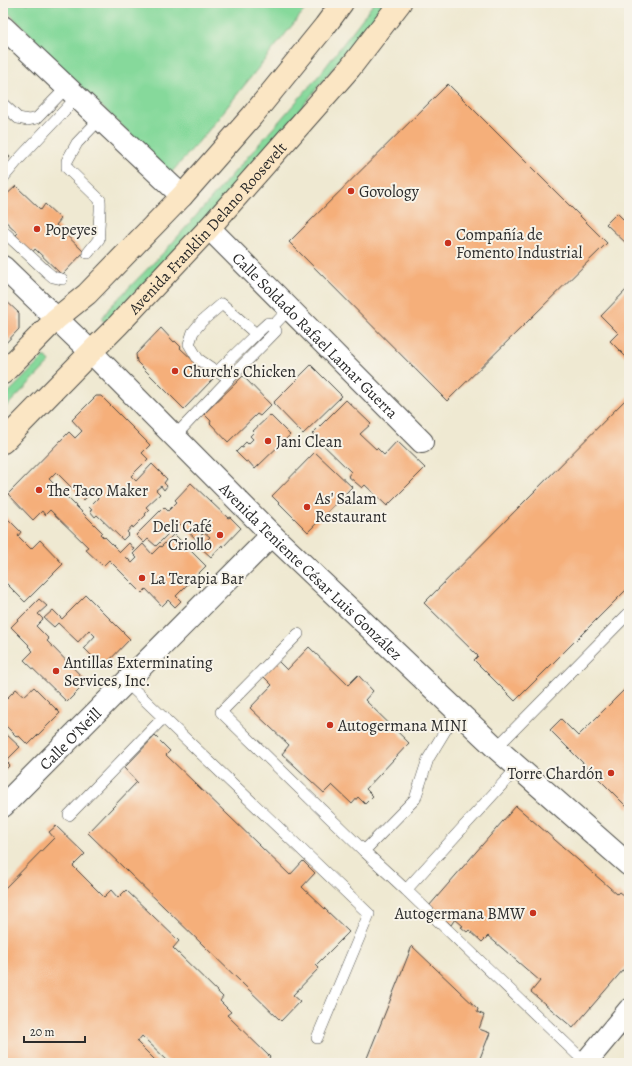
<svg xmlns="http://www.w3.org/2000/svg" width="632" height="1066" font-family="Alegreya,serif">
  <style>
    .green { fill: #86d99b; stroke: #588263 }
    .building { fill: #f5af7a }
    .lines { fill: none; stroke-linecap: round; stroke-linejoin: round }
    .service-casing { stroke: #484844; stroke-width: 12 }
    .minor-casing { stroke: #484844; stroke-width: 24 }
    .tertiary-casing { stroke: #484844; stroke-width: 24 }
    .secondary-casing { stroke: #484844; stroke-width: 24 }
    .service { stroke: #fff; stroke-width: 11 }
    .minor { stroke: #fff; stroke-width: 22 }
    .tertiary { stroke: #fff; stroke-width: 22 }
    .secondary { stroke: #fbe6c4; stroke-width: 22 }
    .poi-dot { fill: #c8321e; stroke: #f7f3e8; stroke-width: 1.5 }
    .labels { text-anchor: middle; stroke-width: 4; stroke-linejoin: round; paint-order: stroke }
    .poi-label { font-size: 16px; fill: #2b2b2b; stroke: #f7f3e8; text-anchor: start }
    .street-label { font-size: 16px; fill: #2b2b2b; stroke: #f7f3e8 }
  </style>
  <rect width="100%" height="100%" fill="#f7f3e8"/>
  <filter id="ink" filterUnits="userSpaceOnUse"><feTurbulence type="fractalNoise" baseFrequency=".025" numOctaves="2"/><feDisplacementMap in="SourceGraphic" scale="8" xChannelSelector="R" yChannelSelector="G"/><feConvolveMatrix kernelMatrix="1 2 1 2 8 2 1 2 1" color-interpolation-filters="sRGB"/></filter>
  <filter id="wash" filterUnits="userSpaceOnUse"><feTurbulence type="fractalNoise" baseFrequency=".012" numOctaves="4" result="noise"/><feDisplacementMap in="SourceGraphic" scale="16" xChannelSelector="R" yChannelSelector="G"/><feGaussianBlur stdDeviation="0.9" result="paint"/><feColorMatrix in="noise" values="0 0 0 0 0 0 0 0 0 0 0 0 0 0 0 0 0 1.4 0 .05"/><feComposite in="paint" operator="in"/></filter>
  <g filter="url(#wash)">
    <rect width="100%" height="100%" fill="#efe9d2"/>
    <path class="green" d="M3,3H310L208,131L171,173L96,101L3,7Z
      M374,3H385L302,107L218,206L106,322L102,320L103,317L110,307L166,250L296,102L321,73Z
      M45,356L50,362L3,410V398Z"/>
    <g id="blocks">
      <path class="building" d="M448,84L607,243L447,401L289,242Z
        M3,150L10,157L3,165Z
        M16,186L41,210L45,204L61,219L56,225L84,252L62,275L35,249L32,253L14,237L18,233L3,219V198Z
        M617,213L629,225V246L606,224Z
        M629,287V360L610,341L618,333L601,316Z
        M3,298L19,313V329L3,346Z
        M161,328L174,342L175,341L181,347L180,348L213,379L184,409L137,362L136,354Z
        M311,365L342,396L303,434L273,403Z
        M243,376L271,405L260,416L257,414L228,442L210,423L211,421L204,414Z
        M96,396H101L150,445L142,453L148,459L131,476L136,481L152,464L167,479L164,483L167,486L164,490L161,486L156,490L160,494L146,507L149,510L145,514L146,515L133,528L132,526L127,532L129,534L123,540L97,515L95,517L90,511L92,510L89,507L101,495L92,486L89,489L92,491L84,500L56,472L49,479L102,532L100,534L104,538L105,537L120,552L129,543L134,549L126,557L132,563L137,558L133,554L143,544L152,554L160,546L161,547L174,534L206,566L176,596L181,601L175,607L168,600L162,606L146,589L142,593L109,560L103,566L85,549L88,547L50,510L45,515L42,511L33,520L8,494L69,432L75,438L82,431L72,420Z
        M629,396V587L515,701L474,660L478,656L424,603Z
        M346,400L371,424L360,434L376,449L377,448L384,455L397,441L425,468L387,506L365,485L362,488L348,476L351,472L312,434Z
        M270,415L290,435L255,469L248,461L246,462L236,452L241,447L242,448L244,447L242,446L246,442L248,444L253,439L250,436L254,432L253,431Z
        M315,452L352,487L308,532L272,496Z
        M191,483L228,518L230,517L241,528L223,547L222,545L211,557L200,547L210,537L204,532L197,540L178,522L170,530L171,531L156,546L148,539L144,543L136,535L164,507L168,511L177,502L175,500Z
        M3,514L21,532L18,536L31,549L40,540L63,564L25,602L3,580Z
        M86,595L130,639L103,667L84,648L95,636L89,630L78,642L58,623L54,627L44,618L53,610L62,619Z
        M39,599L47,606L38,614L43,619L36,626L49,639L47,641L87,682L67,702L24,660L33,651L28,646L29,645L11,627Z
        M309,647L348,685L358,675L373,691L365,700L409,743L366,789L373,796L365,804L358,797L352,804L332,785L324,793L282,754L289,745L250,708L272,685L263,676L278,661L287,670Z
        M629,685V809L550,730L561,719L578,736Z
        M34,687L60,713L28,745L19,736L17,737L3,723V702L16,689L24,696Z
        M6,734L20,747L6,761L10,765L3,772V737Z
        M155,736L170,751L166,755L290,875L303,861L315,873L302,887L349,932L316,965L319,968L293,995L300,1001L281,1021L88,833L137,782L124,768Z
        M516,806L617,894L619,892L629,900V963L573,1028L531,992L540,981L488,936L482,942L469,930L467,932L461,927L463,926L455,919L451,925L429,906Z
        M56,826L85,854L73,866L104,897L111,890L118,898L126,890L179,941L173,948L223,997L220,1001L231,1012L227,1015L270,1057L265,1063H170L142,1036L137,1042L158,1063H3V890L54,838L49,832Z
        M412,946L478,1009L477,1012L484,1015L479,1029L490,1033L478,1063H365Z"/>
    </g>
  </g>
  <g filter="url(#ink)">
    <use href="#blocks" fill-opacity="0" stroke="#484844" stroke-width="1"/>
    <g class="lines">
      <g class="service-casing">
        <path id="service" d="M3,104L18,118L28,120L37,118L67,87
          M3,178L18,160L77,97
          M3,231L46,271L53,277L62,279
          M88,253L99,239C98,226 101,212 100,200L67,168V161L77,143L100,119
          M272,327L289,309
          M217,372L256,334
          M174,437L231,377L276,331L268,323L256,334L222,304L202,321L193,332L189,344L198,359L217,372L231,377
          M298,634L221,712L364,851L415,799L428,759L457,711
          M126,682L369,914L317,1038
          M496,748L629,613
          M69,815L164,717
          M364,851L406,890L518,767
          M406,890L585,1062"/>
      </g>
      <g class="minor-casing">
        <g id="minor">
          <path d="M3,27L182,196"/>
          <path id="s1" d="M209,228L422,442"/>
          <path id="s2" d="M3,806L272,535"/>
        </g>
      </g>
      <g class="tertiary-casing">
        <g id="tertiary">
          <path id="s3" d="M3,267L91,352L272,535L496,748L629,865"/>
          <path d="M585,1063L629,1010"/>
        </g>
      </g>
      <g class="secondary-casing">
        <g id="secondary">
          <path d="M3,373L56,319L87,294L182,196L252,116L325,26L342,3"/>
          <path id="s4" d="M3,442L91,352L118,325L209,228L350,68L400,3"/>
        </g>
      </g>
      <use href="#service" class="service"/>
      <use href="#minor" class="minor"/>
      <use href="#tertiary" class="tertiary"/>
      <use href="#secondary" class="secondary"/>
    </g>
  </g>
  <g class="poi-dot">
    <circle cx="351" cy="191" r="4"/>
    <circle cx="37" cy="229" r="4"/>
    <circle cx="448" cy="243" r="4"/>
    <circle cx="175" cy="371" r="4"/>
    <circle cx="268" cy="441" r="4"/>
    <circle cx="39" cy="490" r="4"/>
    <circle cx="307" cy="507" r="4"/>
    <circle cx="220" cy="535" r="4"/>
    <circle cx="142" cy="578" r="4"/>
    <circle cx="56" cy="671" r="4"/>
    <circle cx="330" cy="725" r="4"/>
    <circle cx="611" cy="773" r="4"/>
    <circle cx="533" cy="913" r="4"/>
  </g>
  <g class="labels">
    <g class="poi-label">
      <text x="359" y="197">Govology</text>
      <text x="45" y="235">Popeyes</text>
      <text x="456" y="240">Compañía de<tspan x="456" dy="18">Fomento Industrial</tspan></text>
      <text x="183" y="377">Church's Chicken</text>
      <text x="276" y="447">Jani Clean</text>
      <text x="47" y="496">The Taco Maker</text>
      <text x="315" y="504">As' Salam<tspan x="315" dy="18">Restaurant</tspan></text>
      <text x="212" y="532" text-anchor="end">Deli Café<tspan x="212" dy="18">Criollo</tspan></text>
      <text x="150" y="584">La Terapia Bar</text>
      <text x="64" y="668">Antillas Exterminating<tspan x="64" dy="18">Services, Inc.</tspan></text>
      <text x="338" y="731">Autogermana MINI</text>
      <text x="603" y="779" text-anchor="end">Torre Chardón</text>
      <text x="525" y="919" text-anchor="end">Autogermana BMW</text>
    </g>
    <g class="street-label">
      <text dy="6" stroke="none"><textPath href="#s4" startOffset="296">Avenida Franklin Delano Roosevelt</textPath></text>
      <text dy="6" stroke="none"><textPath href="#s1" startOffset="151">Calle Soldado Rafael Lamar Guerra</textPath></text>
      <text dy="6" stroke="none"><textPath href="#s3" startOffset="433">Avenida Teniente César Luis González</textPath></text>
      <text dy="6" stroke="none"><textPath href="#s2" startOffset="95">Calle O'Neill</textPath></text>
    </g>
  </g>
  <rect width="632" height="1066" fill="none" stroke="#f7f3e8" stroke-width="16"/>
  <path d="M24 1036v6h61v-6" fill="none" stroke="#2b2b2b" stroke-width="2"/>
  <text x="30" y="1036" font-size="12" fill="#2b2b2b" stroke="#f7f3e8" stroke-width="3" paint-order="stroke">20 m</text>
</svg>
